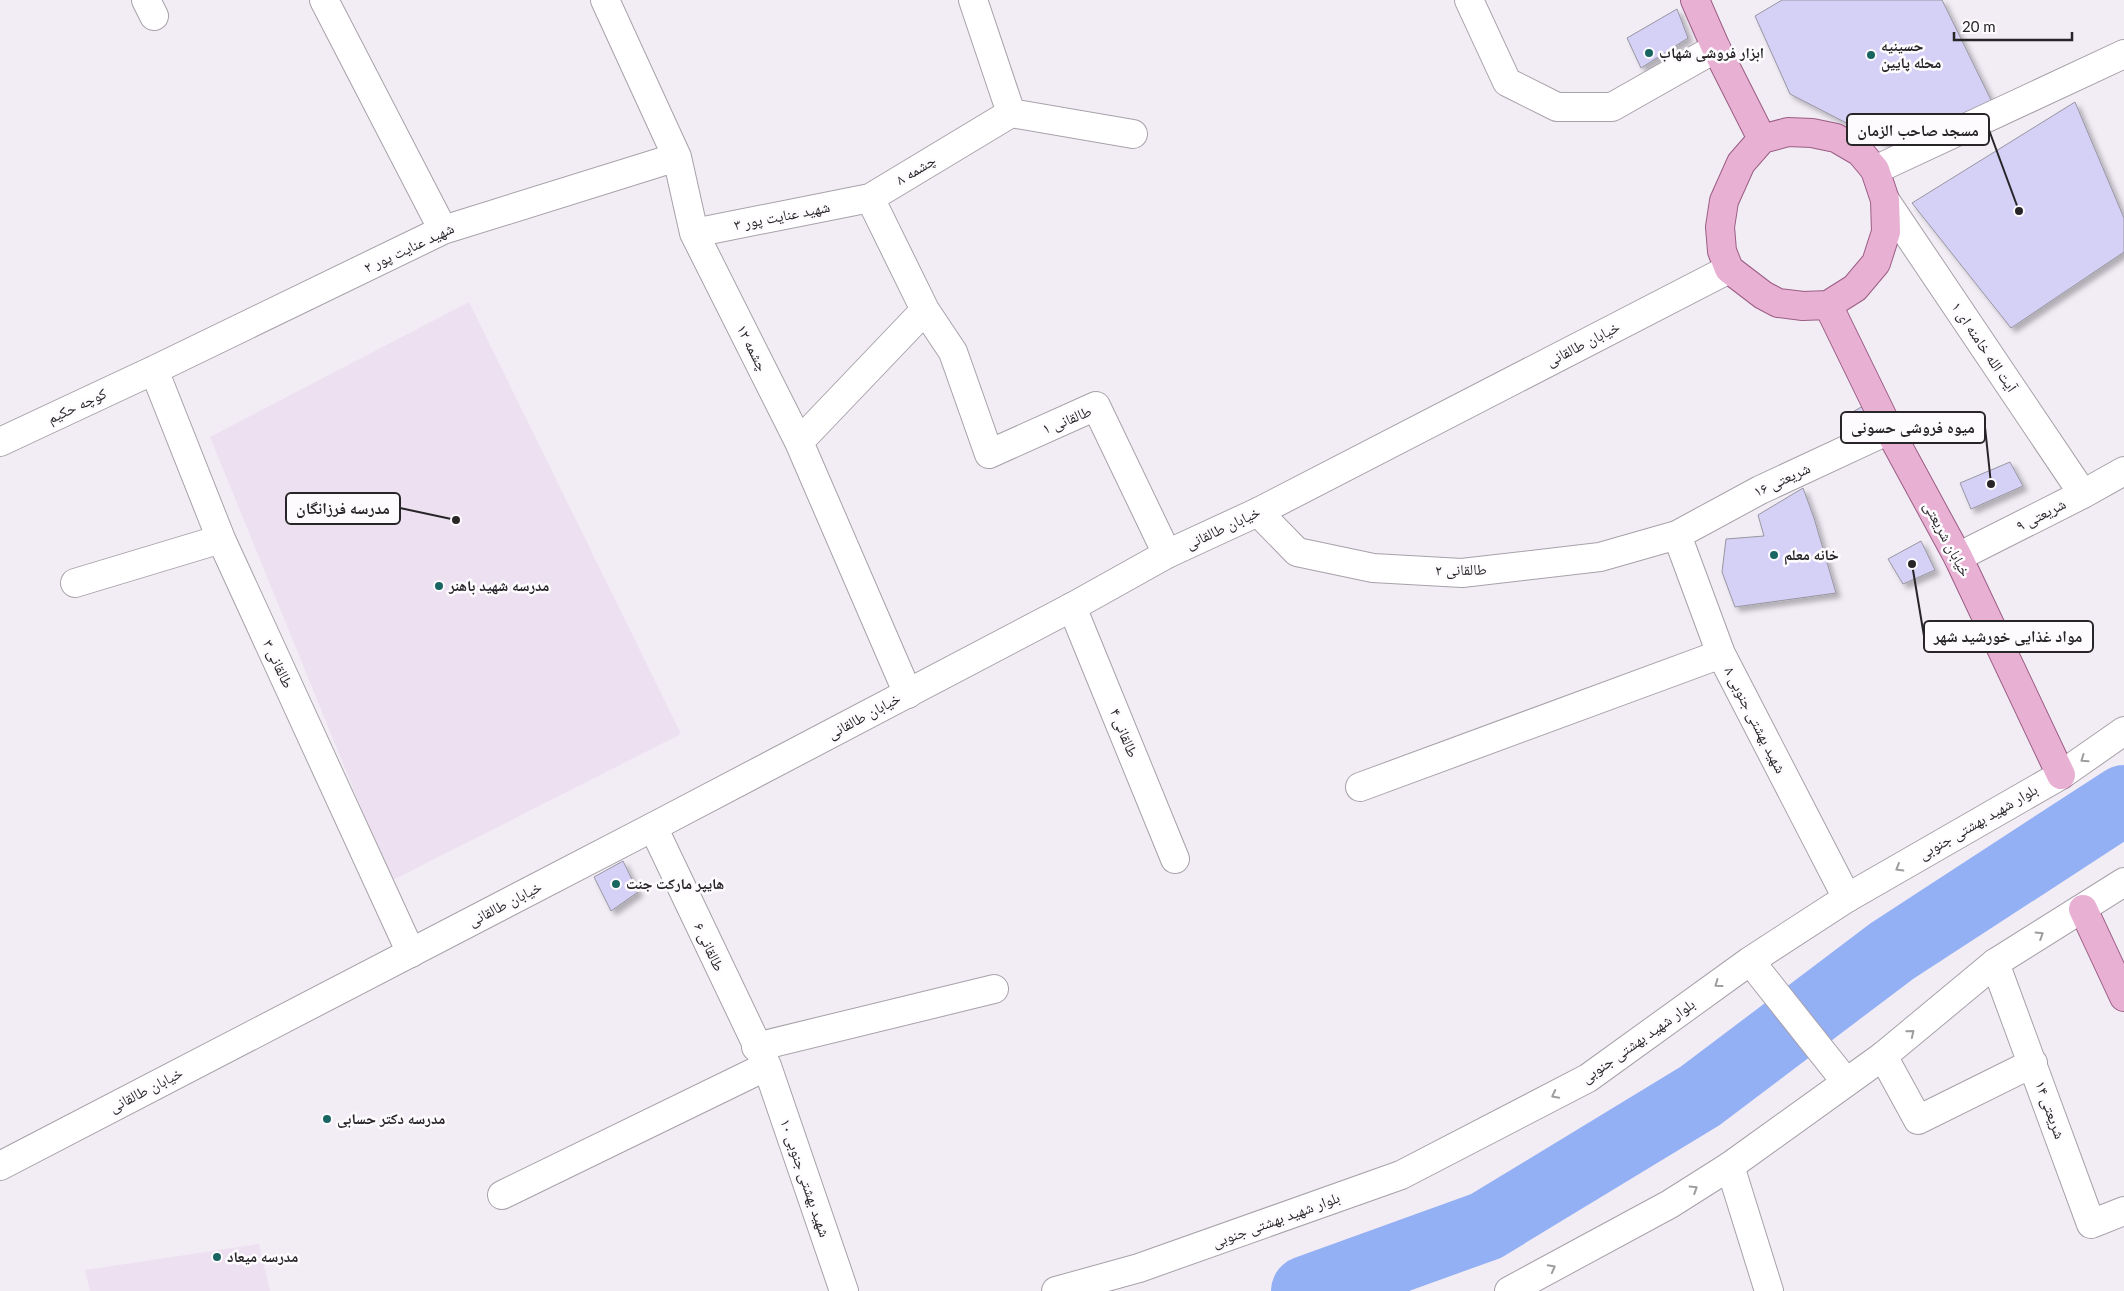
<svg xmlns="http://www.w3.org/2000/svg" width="2124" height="1291" font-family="Lato,'Noto Naskh Arabic',sans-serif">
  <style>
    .built { fill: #ede1f1 }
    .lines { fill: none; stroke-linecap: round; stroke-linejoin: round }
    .river { stroke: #93b0f4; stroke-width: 70 }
    .building { fill: #d5d0f6; stroke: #9796a0; filter: url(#shadow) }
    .minor-casing { stroke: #a7a1a9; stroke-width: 30 }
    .tertiary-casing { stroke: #a7a1a9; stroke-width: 30 }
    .secondary-casing { stroke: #a7a1a9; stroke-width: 30 }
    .primary-casing { stroke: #9a5d84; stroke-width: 30 }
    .minor { stroke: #fff; stroke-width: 28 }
    .tertiary { stroke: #fff; stroke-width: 28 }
    .secondary { stroke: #fff; stroke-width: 28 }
    .primary { stroke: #e8b0d3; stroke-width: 28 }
    .oneway { stroke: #9e9d9e }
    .poi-dot { fill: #186562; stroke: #fdfbfe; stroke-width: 2 }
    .labels { text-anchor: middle; stroke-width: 5; stroke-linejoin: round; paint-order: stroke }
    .poi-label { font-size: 15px; font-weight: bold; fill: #272528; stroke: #fdfbfe; text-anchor: start }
    .street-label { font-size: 15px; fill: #272528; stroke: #fdfbfe }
    .leader { fill: none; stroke: #272528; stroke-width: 2 }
    .callout-dot { fill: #272528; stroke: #fdfbfe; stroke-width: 2 }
    .callout { fill: #fdfbfe; stroke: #272528; stroke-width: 2 }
    .callout-label { font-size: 16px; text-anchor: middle; font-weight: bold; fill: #272528 }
  </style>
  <defs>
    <filter id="shadow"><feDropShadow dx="4.5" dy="4.5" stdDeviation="2.5" flood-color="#0004"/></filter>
  </defs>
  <rect width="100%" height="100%" fill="#f2ecf5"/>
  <path class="built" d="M469,302L681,734L391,881L210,437Z
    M259,1244L270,1291H90L85,1270Z"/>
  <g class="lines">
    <path class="river" d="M1306,1291L1486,1226L1700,1096L1892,951L2124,800"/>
  </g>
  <path class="building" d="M1782,0H1942L1994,106L1899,150L1790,94L1755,16Z
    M1677,9L1688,38L1641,68L1627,38Z
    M2075,102L2124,218V252L2011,328L1912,203Z
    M1863,406L1872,424L1853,432L1844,417Z
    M2010,462L2023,486L1971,509L1960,483Z
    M1803,488L1814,518L1836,593L1735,607L1722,572L1726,539L1764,536L1758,515Z
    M1921,541L1935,570L1903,584L1888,559Z
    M623,861L638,892L611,911L594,877Z"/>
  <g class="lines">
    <g class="minor-casing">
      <path id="minor" d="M146,0L154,16
        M324,0L443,230
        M605,0L677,157L694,233L799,442L908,694
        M973,0L1011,113L870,198L925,310L953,352L989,454L1096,406L1167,554
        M1469,0L1507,82L1557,107H1612L1716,48
        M1011,113L1133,134
        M1885,200L2083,494
        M694,233L870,198
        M154,370L221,539L411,953
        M0,442L154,370L443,230L677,157
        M799,442L925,310
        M1258,512L1297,552L1373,568L1462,573L1600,557L1677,535L1760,490L1889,430
        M1677,535L1721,654L1847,898
        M1958,557L2083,494L2124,471
        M75,583L221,539
        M1072,607L1175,859
        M1360,787L1721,654
        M653,827L767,1066L844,1291
        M1995,963L2091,1224L2124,1211
        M756,1047L994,989
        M1883,1056L1918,1120L2033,1063
        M1730,1166L1769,1291
        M502,1195L767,1066"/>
    </g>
    <g class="tertiary-casing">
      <path id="tertiary" d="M1750,961L1846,1082
        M0,1166L653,827L1072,607L1167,554L1258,512L1729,269
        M1056,1291L1139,1268L1401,1175L1588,1078L1750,961L1847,898L2061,775L2124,731
        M1509,1291L1670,1204L1730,1166L1883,1056L1995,963L2124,882"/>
    </g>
    <g class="secondary-casing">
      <path id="secondary" d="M1875,170L2124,54"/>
    </g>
    <g class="primary-casing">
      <path id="primary" d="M1695,0L1716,48L1762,139
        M1788,132L1812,133L1836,138L1860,152L1875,170L1885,200L1886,232L1876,263L1855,288L1828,305L1803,306L1778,303L1763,295L1729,269L1722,251L1720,227L1724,201L1741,163L1762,139Z
        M1828,305L1889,430L1958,557L2061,775
        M2083,909L2124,997"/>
    </g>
    <use href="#minor" class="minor"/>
    <use href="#tertiary" class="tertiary"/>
    <use href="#secondary" class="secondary"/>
    <use href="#primary" class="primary"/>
  </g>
  <defs><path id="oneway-chevron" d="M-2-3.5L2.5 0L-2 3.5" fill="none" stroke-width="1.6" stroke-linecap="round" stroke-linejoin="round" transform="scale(1.25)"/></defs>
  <g class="oneway">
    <use href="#oneway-chevron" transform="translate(2084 759) rotate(145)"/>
    <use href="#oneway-chevron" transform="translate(1899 868) rotate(150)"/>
    <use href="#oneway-chevron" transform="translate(2040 935) rotate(-32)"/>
    <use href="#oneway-chevron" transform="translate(1718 984) rotate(144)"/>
    <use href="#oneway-chevron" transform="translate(1911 1033) rotate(-39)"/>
    <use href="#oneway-chevron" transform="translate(1555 1095) rotate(153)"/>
    <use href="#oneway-chevron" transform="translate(1694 1189) rotate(-32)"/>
    <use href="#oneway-chevron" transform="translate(1552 1268) rotate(-28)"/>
  </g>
  <g class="poi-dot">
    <circle cx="1649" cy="53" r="5"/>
    <circle cx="1871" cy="55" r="5"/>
    <circle cx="1774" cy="555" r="5"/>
    <circle cx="439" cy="586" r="5"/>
    <circle cx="616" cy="884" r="5"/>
    <circle cx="327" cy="1119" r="5"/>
    <circle cx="217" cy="1257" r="5"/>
  </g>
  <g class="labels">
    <g class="poi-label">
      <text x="1881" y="51">حسینیه<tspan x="1881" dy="17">محله پایین</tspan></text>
      <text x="1659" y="58">ابزار فروشی شهاب</text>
      <text x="1784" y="560">خانه معلم</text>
      <text x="449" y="591">مدرسه شهید باهنر</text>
      <text x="626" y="889">هایپر مارکت جنت</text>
      <text x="337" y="1124">مدرسه دکتر حسابی</text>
      <text x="227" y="1262">مدرسه میعاد</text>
    </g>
    <g class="street-label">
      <text transform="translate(916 170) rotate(-31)" y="5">چشمه ۸</text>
      <text transform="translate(782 216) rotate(-11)" y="5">شهید عنایت پور ۳</text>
      <text transform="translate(409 248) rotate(-25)" y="5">شهید عنایت پور ۲</text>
      <text transform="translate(1583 344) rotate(-27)" y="5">خیابان طالقانی</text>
      <text transform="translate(1984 347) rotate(56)" y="5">آیت الله خامنه ای ۱</text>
      <text transform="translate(752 348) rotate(63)" y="5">چشمه ۱۲</text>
      <text transform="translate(77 406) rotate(-25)" y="5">کوچه حکیم</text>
      <text transform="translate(1067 420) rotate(-22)" y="5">طالقانی ۱</text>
      <text transform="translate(1782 480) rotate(-25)" y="5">شریعتی ۱۶</text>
      <text transform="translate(2041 515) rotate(-27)" y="5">شریعتی ۹</text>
      <text transform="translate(1223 528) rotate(-25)" y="5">خیابان طالقانی</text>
      <text transform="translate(1947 539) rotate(62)" y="5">خیابان شریعتی</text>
      <text transform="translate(1461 570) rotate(-1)" y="5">طالقانی ۲</text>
      <text transform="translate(278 664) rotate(65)" y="5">طالقانی ۳</text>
      <text transform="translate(864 716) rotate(-28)" y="5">خیابان طالقانی</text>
      <text transform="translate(1755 720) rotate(63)" y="5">شهید بهشتی جنوبی ۸</text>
      <text transform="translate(1124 733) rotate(68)" y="5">طالقانی ۴</text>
      <text transform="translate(1978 822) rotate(-30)" y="5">بلوار شهید بهشتی جنوبی</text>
      <text transform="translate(505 904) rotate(-27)" y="5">خیابان طالقانی</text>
      <text transform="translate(709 947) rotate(65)" y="5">طالقانی ۶</text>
      <text transform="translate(1638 1041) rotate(-35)" y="5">بلوار شهید بهشتی جنوبی</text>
      <text transform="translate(146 1090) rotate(-27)" y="5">خیابان طالقانی</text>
      <text transform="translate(2050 1110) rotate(70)" y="5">شریعتی ۱۴</text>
      <text transform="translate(805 1178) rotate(71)" y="5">شهید بهشتی جنوبی ۱۰</text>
      <text transform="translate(1276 1220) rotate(-20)" y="5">بلوار شهید بهشتی جنوبی</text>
    </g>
  </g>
  <path class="leader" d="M2019 211L1989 130M1991 484L1985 427M456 520L400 508M1912 564L1924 636"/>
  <g class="callout-dot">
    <circle cx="2019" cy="211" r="5"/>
    <circle cx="1991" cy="484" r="5"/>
    <circle cx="456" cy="520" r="5"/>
    <circle cx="1912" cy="564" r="5"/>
  </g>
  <g class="callout">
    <rect x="1847" y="114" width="142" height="31" rx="5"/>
    <rect x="1841" y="412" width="144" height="31" rx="5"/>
    <rect x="286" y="493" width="114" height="31" rx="5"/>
    <rect x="1924" y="621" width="169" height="31" rx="5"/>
  </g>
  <g class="callout-label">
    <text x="1918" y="136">مسجد صاحب الزمان</text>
    <text x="1913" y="433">میوه فروشی حسونی</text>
    <text x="343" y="514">مدرسه فرزانگان</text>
    <text x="2008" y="642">مواد غذایی خورشید شهر</text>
  </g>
  <path d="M1954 32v8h118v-8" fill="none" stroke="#272528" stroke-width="2.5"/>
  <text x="1962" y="32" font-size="15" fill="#272528" stroke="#fdfbfe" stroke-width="4" paint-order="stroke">20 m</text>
</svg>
